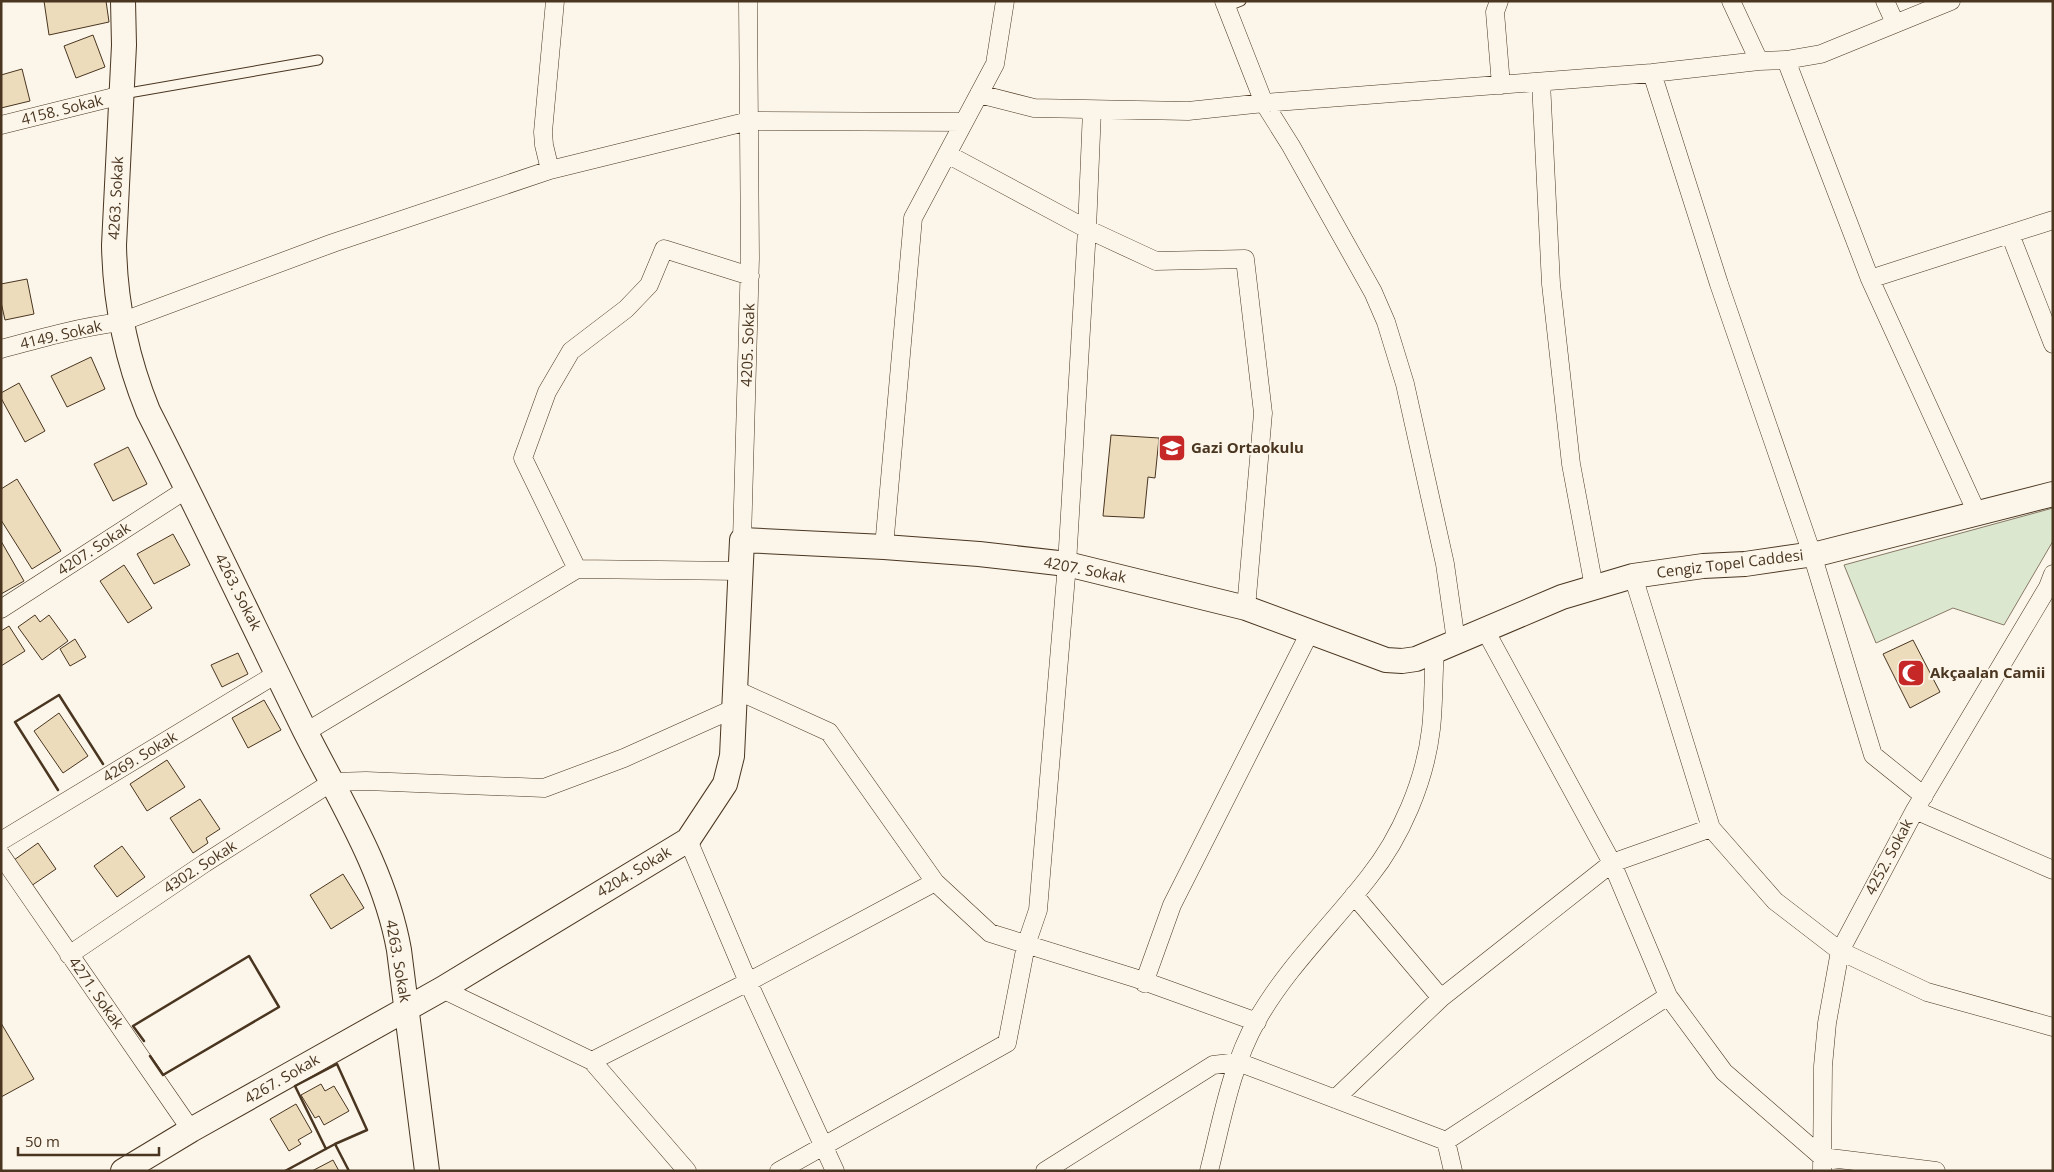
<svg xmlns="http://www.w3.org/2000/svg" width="2054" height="1172" font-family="'Open Sans',sans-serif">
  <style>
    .green { fill: #dce7d0; stroke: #887966 }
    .building { fill: #ecdcbc; stroke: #4a3520 }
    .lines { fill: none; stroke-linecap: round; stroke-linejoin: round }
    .lane-casing { stroke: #4a3520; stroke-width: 11 }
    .street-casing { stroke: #4a3520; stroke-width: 19 }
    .secondary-casing { stroke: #4a3520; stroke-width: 26 }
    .lane { stroke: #fbf6e9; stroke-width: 9 }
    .street { stroke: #fbf6e9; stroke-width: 18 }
    .secondary { stroke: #fbf6e9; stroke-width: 24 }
    .wall { stroke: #4a3520; stroke-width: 2.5 }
    .labels { text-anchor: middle; stroke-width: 4; stroke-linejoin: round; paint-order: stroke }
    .street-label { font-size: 15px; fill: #4a3520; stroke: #fbf6e9 }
    .poi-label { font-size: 15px; font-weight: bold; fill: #4a3520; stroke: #fbf6e9; text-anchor: start }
  </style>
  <rect width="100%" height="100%" fill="#fbf6e9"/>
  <path class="green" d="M2053,508V541L2004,625L1953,608L1876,643L1844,565Z"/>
  <path class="building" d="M44,1H106L109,22L49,35Z
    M93,35L105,67L76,78L64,46Z
    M22,69L30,101L1,108V75Z
    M27,279L34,314L5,320L1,302V284Z
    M91,357L105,389L67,407L51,376Z
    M19,383L45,431L25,442L1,398V393Z
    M1111,435L1159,438L1155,478L1148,477L1144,518L1103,516Z
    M128,447L147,484L113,501L94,464Z
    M17,479L61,551L32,569L1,520V489Z
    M173,534L190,565L154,584L137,554Z
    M1,541L24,581L1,594Z
    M124,565L152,608L128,623L100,581Z
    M35,615L40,622L49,615L68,641L42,660L18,627Z
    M9,626L25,651L1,666V631Z
    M75,639L86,657L70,666L60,649Z
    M1913,640L1940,692L1910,708L1883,654Z
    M238,653L248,674L222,687L211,665Z
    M264,700L281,730L248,748L232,718Z
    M59,713L88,756L63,773L34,731Z
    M167,760L185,787L147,811L130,784Z
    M200,799L220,829L206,838L208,843L193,853L170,818Z
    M38,843L56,869L31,886L14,860Z
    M122,846L145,877L117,897L94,866Z
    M343,874L364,908L331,929L310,895Z
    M1,1023L34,1079L1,1097Z
    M321,1084L325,1091L334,1086L349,1111L324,1125L319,1116L315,1118L301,1095Z
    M296,1104L312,1132L298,1140L301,1144L289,1151L270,1119Z
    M333,1160L339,1171H312Z"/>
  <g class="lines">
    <g class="lane-casing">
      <path id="lane" d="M1226,7L1241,1
        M123,94L318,60"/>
    </g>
    <g class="street-casing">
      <path id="street" d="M1224,1L1264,103L1291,146L1373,292L1386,322L1405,384L1445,564L1456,641
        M1499,1L1495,12L1501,85
        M1731,1L1759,61
        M1885,1L1895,23
        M1786,60L1870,279L1977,513
        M1652,73L1719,284L1812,554L1873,755L1924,796
        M1541,82L1551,284L1571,464L1594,587
        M979,94L1034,108L1188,111L1264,103L1652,73L1759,61L1786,60L1821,54L1951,1
        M1,125L122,95
        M947,154L1087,229L1156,261L1245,259L1263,413L1246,608
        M550,170L544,145L543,132L555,1
        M2010,234L2053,344
        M1870,279L2053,220
        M1,349C41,338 80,327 121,322L333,243L550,170L749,121L964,122
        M742,540L750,258L748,1
        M884,547L913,218L995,64L1005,1
        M577,569L523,458L547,392L571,351L626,309L649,285L664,249L750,276
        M1633,576L1711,828L1775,901L1840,951L1927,992L2053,1027
        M1,609L187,489
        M1484,628L1612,863L1668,996L1724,1072L1822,1157L1936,1171
        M734,689L829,732L935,882L990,933L1138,979L1257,1022
        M306,732L577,569L740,571
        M1915,810L2053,870
        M688,840L748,982L835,1171
        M1,841L278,673
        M1,855L191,1130
        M1354,895L1441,998
        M69,955L205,863L332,782L366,781L544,788L624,758L733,709
        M1144,983L1172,905L1310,632
        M442,989L592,1061L687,1171
        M592,1061L748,982L935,882
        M1335,1099L1441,998L1612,863L1711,828
        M1446,1141L1668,996
        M779,1171L1007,1043L1026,945L1038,910L1067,564L1087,229L1092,110
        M1045,1171L1213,1065L1238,1062L1446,1141L1453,1171
        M1209,1171C1222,1120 1231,1066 1257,1020C1288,966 1331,926 1369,877C1401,837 1425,781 1431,729C1434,703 1433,676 1435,650
        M1822,1171L1823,1066L1827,1023L1840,951L1915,810L2048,587L2053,574"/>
    </g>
    <g class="secondary-casing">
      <path id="secondary" d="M123,1L124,45L114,245C115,303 126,357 148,411C202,517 253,625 305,731C341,802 385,871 399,950L427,1171
        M123,1171L191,1130L442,989L688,840L725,784L732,756L742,540L884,547L979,554L1067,564L1246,608L1386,660L1402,661L1416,659L1562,597L1633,576L1703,566L1745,564L1821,553L2053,494"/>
    </g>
    <use href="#lane" class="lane"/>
    <use href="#street" class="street"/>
    <use href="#secondary" class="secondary"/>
    <path class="wall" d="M58,790L15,722L59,695L103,764
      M144,1041L133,1026L249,956L279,1007L163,1075L150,1056
      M326,1149L295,1086L337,1064L367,1130L335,1144
      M285,1171L335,1144L349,1171"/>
  </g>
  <defs>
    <g id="school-square" transform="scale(1.4375)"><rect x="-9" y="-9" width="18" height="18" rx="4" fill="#c62828" stroke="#fbf6e9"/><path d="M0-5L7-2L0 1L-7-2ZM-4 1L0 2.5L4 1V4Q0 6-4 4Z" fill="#fff"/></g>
    <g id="mosque-square" transform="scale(1.4375)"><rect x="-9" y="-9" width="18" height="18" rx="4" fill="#c62828" stroke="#fbf6e9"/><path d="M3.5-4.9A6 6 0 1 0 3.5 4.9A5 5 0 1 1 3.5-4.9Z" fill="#fff"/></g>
  </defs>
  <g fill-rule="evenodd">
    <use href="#school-square" x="1172" y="448"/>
    <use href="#mosque-square" x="1911" y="673"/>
  </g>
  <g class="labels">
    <g class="street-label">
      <text transform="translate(62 110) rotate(-14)" y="5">4158. Sokak</text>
      <text transform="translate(116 198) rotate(-87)" y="5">4263. Sokak</text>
      <text transform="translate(61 335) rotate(-13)" y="5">4149. Sokak</text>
      <text transform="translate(748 345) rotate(-88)" y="5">4205. Sokak</text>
      <text transform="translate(94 549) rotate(-33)" y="5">4207. Sokak</text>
      <text transform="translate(1730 564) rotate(-7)" y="5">Cengiz Topel Caddesi</text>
      <text transform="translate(1085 570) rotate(11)" y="5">4207. Sokak</text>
      <text transform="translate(238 592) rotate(63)" y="5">4263. Sokak</text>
      <text transform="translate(140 757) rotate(-31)" y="5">4269. Sokak</text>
      <text transform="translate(1889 857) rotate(-62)" y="5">4252. Sokak</text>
      <text transform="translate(200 867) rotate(-33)" y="5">4302. Sokak</text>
      <text transform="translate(634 872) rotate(-31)" y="5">4204. Sokak</text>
      <text transform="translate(398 961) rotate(80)" y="5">4263. Sokak</text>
      <text transform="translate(96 993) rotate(55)" y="5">4271. Sokak</text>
      <text transform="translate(282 1079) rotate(-30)" y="5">4267. Sokak</text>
    </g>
    <g class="poi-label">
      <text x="1191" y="453">Gazi Ortaokulu</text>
      <text x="1930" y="678">Akçaalan Camii</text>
    </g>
  </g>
  <rect width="2054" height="1172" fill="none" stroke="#4a3520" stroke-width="5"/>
  <path d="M18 1147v8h141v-8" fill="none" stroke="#4a3520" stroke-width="2.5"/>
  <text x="25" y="1147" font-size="15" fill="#4a3520" stroke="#fbf6e9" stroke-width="4" paint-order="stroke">50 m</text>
</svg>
